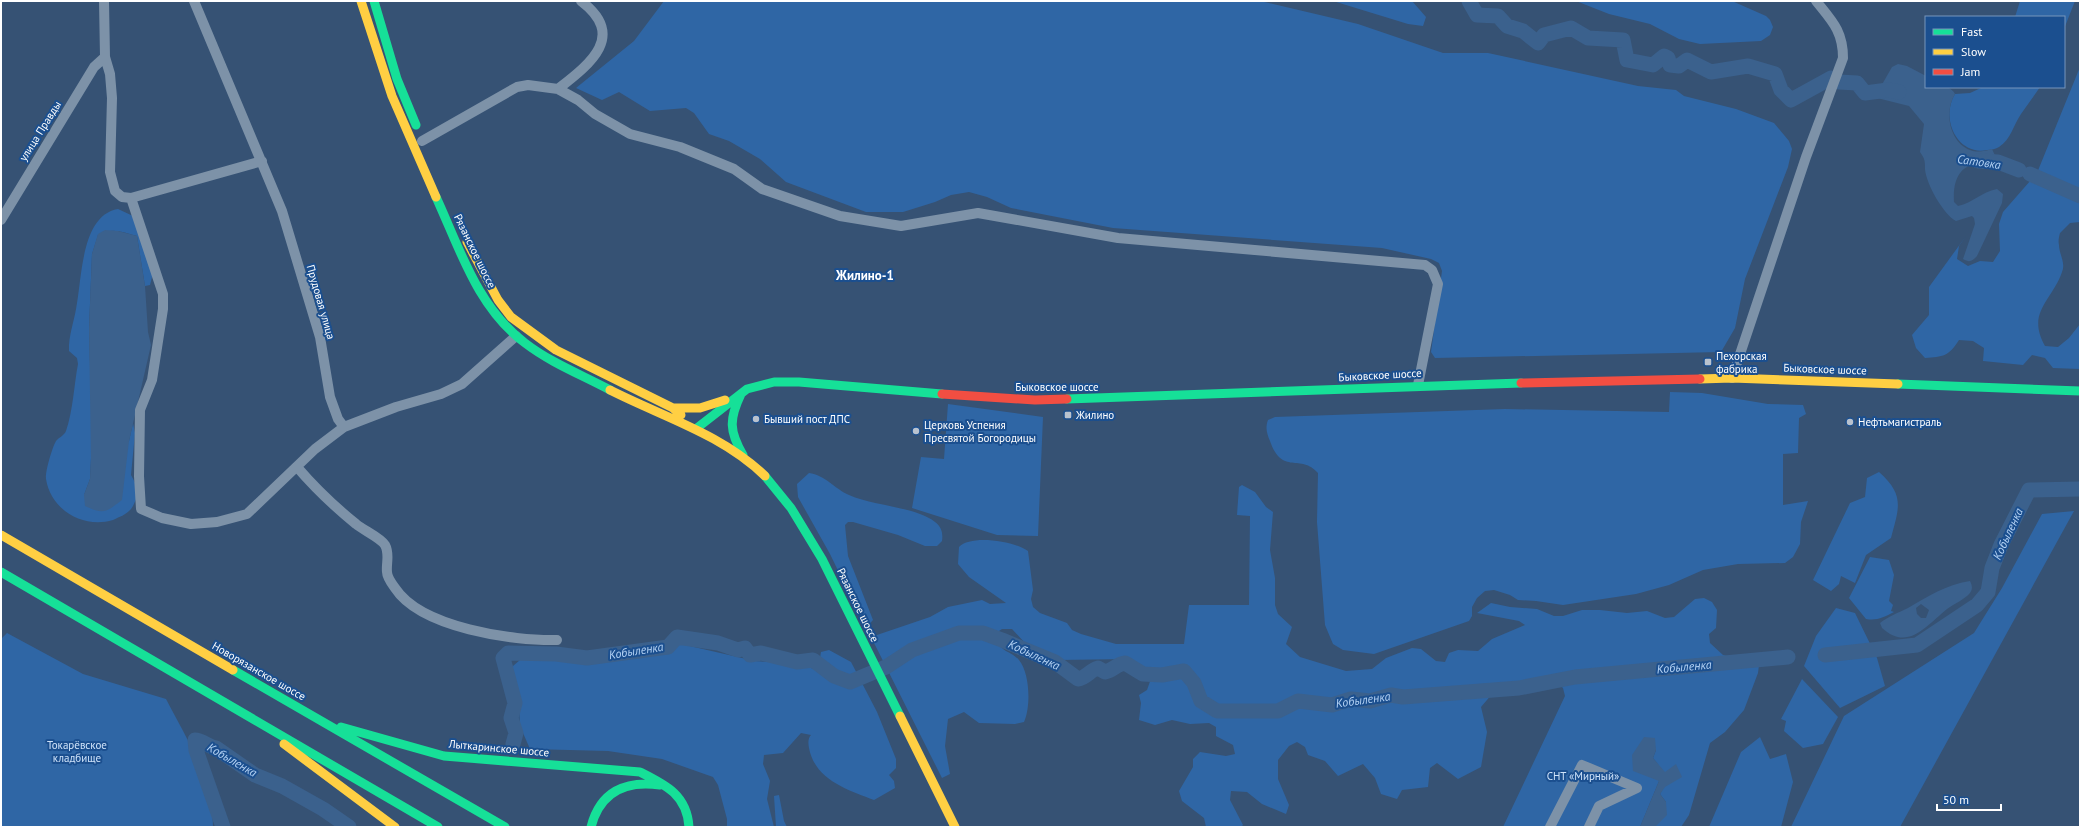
<svg xmlns="http://www.w3.org/2000/svg" width="2081" height="828" font-family="'PT Sans',sans-serif">
  <style>
    .green { fill: #2f66a5 }
    .water { fill: #3b618d; fill-rule: evenodd }
    .lines { fill: none; stroke-linecap: round; stroke-linejoin: round }
    .river { stroke: #3b618d; stroke-width: 15 }
    .street { stroke: #7d92a8; stroke-width: 10 }
    .fast { stroke: #16e098; stroke-width: 9 }
    .slow { stroke: #ffcf43; stroke-width: 9 }
    .jam { stroke: #f24e42; stroke-width: 9 }
    .poi-dot { fill: #b9c2ce; stroke: #1b4f8f; stroke-width: 1.5 }
    .labels { text-anchor: middle; stroke-width: 4; stroke-linejoin: round; paint-order: stroke }
    .street-label { font-size: 11px; fill: #fff; stroke: #1b4f8f }
    .poi-label { font-size: 11px; fill: #fff; stroke: #1b4f8f; text-anchor: start }
    .park-label { font-size: 11px; fill: #cfe3fa; stroke: #1b4f8f }
    .water-label { font-size: 12px; font-style: italic; fill: #b5d3f5; stroke: #1b4f8f }
    .quarter-label { font-size: 13px; font-weight: bold; fill: #fff; stroke: #1b4f8f }
  </style>
  <rect width="100%" height="100%" fill="#365274"/>
  <path class="green" d="M664,1H1260L1358,24L1443,53H1488L1638,86L1676,90L1684,96L1736,109L1774,123L1789,141L1792,149L1788,167L1745,279L1735,328L1721,352L1435,358L1431,352L1442,271L1439,263L1431,259L1382,248L1113,228L1011,208L987,197L969,192L951,195L935,202L903,212H866L786,182L760,159L729,141L709,134L694,113L686,108L650,111L619,92L602,100L576,88L634,41Z
    M1333,1H1412L1426,17L1423,26L1408,24Z
    M1576,1H1732L1766,16L1770,20L1773,27L1770,35L1761,41L1700,44L1679,39L1650,24L1609,14Z
    M2020,1H2075L2064,29V17H2015Z
    M2080,67V222L2070,223L2060,233C2059,237 2058,241 2059,245C2059,254 2066,263 2062,272C2052,301 2026,312 2045,346L2058,347L2069,338L2080,324V369L2053,368L2045,358L2032,355L2023,365L1983,361L1984,348L1973,341L1959,340C1949,356 1943,357 1925,358L1916,348L1912,335L1929,315V287L1966,236L1959,246L1957,259L1968,266L1980,261L1993,262L2000,251L1999,224L2003,212L2037,173Z
    M1983,87H2040C2034,96 2027,105 2021,114C2013,126 2011,139 1999,147C1996,149 1991,150 1987,150C1957,156 1940,118 1955,94L1970,93Z
    M118,209L133,216L153,273L150,285L145,286L137,236C123,232 111,227 98,235L92,254L89,329L92,437L90,479L84,495L129,441L133,423L135,433L131,475L139,490C137,496 135,504 131,509C126,515 119,517 113,520C83,529 51,510 46,479C45,472 52,448 56,441C59,437 64,436 66,431C73,411 74,385 78,364L77,358L69,351V345C70,331 75,318 77,303C82,275 82,215 118,209Z
    M1670,392L1702,393L1768,404L1803,405L1806,414L1799,418L1798,453L1783,454V505L1808,501L1801,522L1800,544L1793,557L1785,563L1738,564L1703,570L1669,585L1636,594L1563,605L1536,601L1518,600L1510,595L1494,590L1485,591L1477,598L1472,607V616L1469,621L1374,654L1343,650L1333,644L1325,625L1317,522L1318,473C1301,453 1282,476 1270,441C1267,434 1265,428 1268,420L1275,417L1505,409L1669,412Z
    M948,404L1043,417L1038,536L997,535L912,508L921,457L944,459Z
    M1879,472C1905,495 1899,508 1891,538L1866,555L1855,583L1841,576L1839,584L1831,591L1813,580L1850,503L1865,497L1867,478Z
    M809,473C825,475 835,489 849,495C873,506 917,507 935,522C942,527 943,534 942,541L937,546H925L898,535L853,522H848L845,525L848,556L873,620L866,628L830,554L798,497L797,484Z
    M1242,485L1255,492L1266,507L1273,512L1270,550L1275,578V605L1278,614L1292,627L1286,644L1300,657L1346,671L1372,669L1386,658L1412,648L1421,649L1436,661L1445,662L1449,653L1458,650L1478,651L1492,639L1525,625L1519,621L1477,613L1491,603L1510,607L1537,609L1554,616H1563L1582,610H1600L1627,613L1647,611L1665,618L1674,617L1695,599L1704,598L1712,602L1717,610L1716,628L1709,634L1710,643L1723,655L1759,665L1758,673L1744,710L1725,732L1710,743L1689,815L1681,827H1655L1666,802L1660,794C1670,778 1663,771 1653,758L1656,750L1644,737L1659,781L1640,827H1503L1565,696L1563,688L1550,677L1498,687L1481,707L1487,732L1481,767L1458,779L1437,763L1430,768L1428,787L1402,790L1397,799L1381,794L1375,778L1363,764L1338,776L1325,761L1308,755L1305,747L1297,742L1289,746L1278,760V779L1289,805L1286,814L1262,804L1247,792L1231,791L1230,800L1243,825L1241,827H1206L1204,818L1182,801L1179,791L1193,767V759L1200,752L1226,756L1235,754L1233,745L1216,736V727L1209,723L1190,724L1172,720L1155,725L1139,720L1141,703L1139,695L1147,690L1153,673L1129,659L1057,660L1025,643L1012,629H1002L996,633C1000,655 1008,648 1019,660C1030,673 1031,707 1024,722L1015,724L979,723L964,712L948,719L945,746L950,774L942,778L871,637L930,617L948,607L982,600L990,604L1006,603L969,577L958,564L959,547C971,534 1014,541 1028,551L1033,590L1031,599L1033,607L1040,613L1067,623L1072,630L1081,634L1116,644H1184L1189,605H1249L1250,516L1237,515L1239,487Z
    M2074,511L1900,827H1791L1844,716L1974,633L2002,588L2042,514Z
    M1870,557L1889,560L1894,575L1889,601L1893,605L1891,611L1894,612C1884,617 1877,621 1866,619L1849,598Z
    M1836,608L1855,613L1877,658L1885,686L1840,708L1804,666L1816,636Z
    M7,633L83,674L166,699C187,739 213,780 213,827H1V639Z
    M681,644L755,661L797,664L818,670L821,652L829,650L851,662L877,712L896,759V768L889,775L894,781L895,788L874,800C848,790 815,780 809,748C808,743 808,738 811,735L801,733L783,753L764,755L763,764L770,781L767,799L774,827H727V819L718,785L713,777L662,759L608,751L530,749L520,726L519,704L512,675L513,666L520,660L529,658L588,664L669,650Z
    M1802,679L1838,717L1823,744L1803,748L1784,731L1786,721L1781,719Z
    M1760,737L1770,759L1786,754L1793,782L1781,827H1709L1741,752Z
    M779,795L784,821L787,827H776L774,796Z"/>
  <path class="water" d="M1898,64L1907,66L1926,76V87C1936,87 1950,84 1955,94C1944,111 1949,142 1970,150C1977,153 1985,151 1992,149L1998,162C1990,166 1984,163 1976,164C1956,167 1953,186 1954,202L1958,206C1973,203 1981,192 1997,189L2003,194L2002,203L1977,256C1972,261 1970,263 1963,259L1975,224L1974,218L1972,216L1956,221C1944,215 1926,184 1925,169C1925,161 1925,159 1920,152L1924,124L1909,106L1877,98L1876,95L1892,67Z
    M105,230L118,231L137,236L145,286L148,332L151,345L129,441L122,500C106,512 104,515 85,506L84,495L90,479L91,460L89,329L92,254L98,234Z
    M1970,581C1972,585 1973,589 1970,593C1964,600 1955,603 1947,609C1927,625 1908,652 1882,628L1880,623C1889,616 1898,613 1908,608C1929,596 1945,585 1970,581ZM1921,604L1929,610L1926,618H1921L1917,614L1916,608Z
    M1644,737L1655,738L1656,750L1653,758L1665,772L1676,764L1682,777L1665,787L1660,794L1666,802L1667,815L1655,827H1640L1659,781L1633,771L1632,755Z"/>
  <g class="lines">
    <path class="river" d="M1469,1L1477,15L1498,16L1507,26L1523,31L1538,43L1544,35L1571,28L1588,38L1623,40L1627,60L1653,65L1664,56L1668,58L1670,65L1679,66L1687,60L1711,72L1748,66L1775,74L1781,90L1791,100L1831,78
      M1839,82L1857,83L1865,93L1888,90L1899,92
      M1978,161L1998,162L2019,170
      M2030,174L2080,196
      M1825,655L1917,645L1977,605L1988,592L1992,568L2001,545L2029,490L2080,489
      M513,744L516,733L511,718L515,703L503,658L508,653L556,654L587,658L668,647L677,637L718,643L738,650L745,648L750,655L761,653L797,662L813,660L834,676L850,682L886,667L912,650L959,633H983L1002,640L1055,662L1078,679C1086,678 1090,670 1098,668L1105,672C1113,670 1117,664 1125,663L1143,674L1162,675L1184,671L1194,683L1201,701L1217,711H1278L1298,701L1332,705L1351,699L1370,701L1391,695L1403,697L1519,688L1575,677L1788,657
      M223,827L196,750L195,740C202,740 209,747 216,748L255,775L282,786L323,809L349,827"/>
    <path class="street" d="M104,1L105,57L110,74L112,98L110,172L115,191L122,197L131,198L262,161
      M194,1L282,211L320,337L330,397L338,419L344,427
      M558,89C590,64 627,36 581,1
      M422,141L517,87L528,85L558,89L578,100L595,114L630,134L680,147L734,169L762,189L840,216L901,226L978,213L1118,238L1425,265L1432,270L1438,284L1418,385
      M131,198L163,294V309L152,380L140,410L139,476L141,509L162,518L191,524L217,522L247,514L315,449L344,427L396,407L441,394L462,384L516,336
      M1,220L94,67L105,57
      M1732,378L1806,157L1843,58C1843,31 1832,21 1816,1
      M297,467C315,488 335,507 356,524C363,530 381,538 385,545C390,554 386,563 387,572C387,577 392,584 395,588C421,628 513,641 557,640
      M1550,827L1582,765L1637,788L1599,806L1589,827"/>
    <path class="fast" d="M374,1L397,79L416,125
      M436,197C460,249 477,307 525,343C551,363 582,375 610,390
      M1898,384L2080,391
      M741,394C729,419 729,431 743,455
      M1067,399L1521,383
      M697,428L747,389L774,382H799L942,394
      M765,476L791,508L822,559L900,716
      M1,572L438,827
      M233,670L505,827
      M341,727L444,756L640,772C666,785 687,795 689,827
      M591,827C600,792 625,780 660,785"/>
    <path class="slow" d="M361,1L392,96L436,197
      M467,242L498,300L511,317L556,350L673,408L681,415
      M1700,379L1732,378L1898,384
      M610,390C663,417 722,434 765,476
      M673,408H700L725,400
      M1,535L233,670
      M900,716L955,827
      M284,744L395,827"/>
    <path class="jam" d="M1521,383L1700,379
      M942,394L1035,400L1067,399"/>
  </g>
  <g class="poi-dot">
    <rect x="1704" y="358" width="8" height="8" rx="2"/>
    <rect x="1064" y="411" width="8" height="8" rx="2"/>
    <circle cx="756" cy="419" r="4"/>
    <circle cx="1850" cy="422" r="4"/>
    <circle cx="916" cy="431" r="4"/>
  </g>
  <g class="labels">
    <g class="street-label">
      <text transform="translate(40 131) rotate(-58)" y="4">улица Правды</text>
      <text transform="translate(475 251) rotate(64)" y="4">Рязанское шоссе</text>
      <text transform="translate(321 302) rotate(74)" y="4">Прудовая улица</text>
      <text transform="translate(1825 369) rotate(2)" y="4">Быковское шоссе</text>
      <text transform="translate(1380 375) rotate(-3)" y="4">Быковское шоссе</text>
      <text x="1057" y="391">Быковское шоссе</text>
      <text transform="translate(858 605) rotate(64)" y="4">Рязанское шоссе</text>
      <text transform="translate(259 671) rotate(30)" y="4">Новорязанское шоссе</text>
      <text transform="translate(499 748) rotate(5)" y="4">Лыткаринское шоссе</text>
    </g>
    <g class="poi-label">
      <text x="1716" y="360">Пехорская<tspan x="1716" dy="13">фабрика</tspan></text>
      <text x="1076" y="419">Жилино</text>
      <text x="764" y="423">Бывший пост ДПС</text>
      <text x="1858" y="426">Нефтьмагистраль</text>
      <text x="924" y="429">Церковь Успения<tspan x="924" dy="13">Пресвятой Богородицы</tspan></text>
    </g>
    <g class="park-label">
      <text x="77" y="749">Токарёвское<tspan x="77" dy="13">кладбище</tspan></text>
      <text x="1583" y="780">СНТ «Мирный»</text>
    </g>
    <g class="water-label">
      <text transform="translate(1979 162) rotate(8)" y="4">Сатовка</text>
      <text transform="translate(2008 534) rotate(-65)" y="4">Кобыленка</text>
      <text transform="translate(636 651) rotate(-9)" y="4">Кобыленка</text>
      <text transform="translate(1034 655) rotate(25)" y="4">Кобыленка</text>
      <text transform="translate(1684 667) rotate(-5)" y="4">Кобыленка</text>
      <text transform="translate(1363 700) rotate(-8)" y="4">Кобыленка</text>
      <text transform="translate(232 760) rotate(30)" y="4">Кобыленка</text>
    </g>
    <g class="quarter-label">
      <text x="865" y="280">Жилино-1</text>
    </g>
  </g>
  <rect width="2081" height="828" fill="none" stroke="#ffffff" stroke-width="4"/>
  <rect x="1925" y="16" width="140" height="72" fill="#1b4f8f" stroke="#7695bc"/>
  <rect x="1933" y="29" width="20" height="6" fill="#16e098" stroke="#7695bc"/>
  <text x="1961" y="36" font-size="12" fill="#ffffff">Fast</text>
  <rect x="1933" y="49" width="20" height="6" fill="#ffcf43" stroke="#7695bc"/>
  <text x="1961" y="56" font-size="12" fill="#ffffff">Slow</text>
  <rect x="1933" y="69" width="20" height="6" fill="#f24e42" stroke="#7695bc"/>
  <text x="1961" y="76" font-size="12" fill="#ffffff">Jam</text>
  <path d="M1937 804v6h64v-6" fill="none" stroke="#ffffff" stroke-width="2"/>
  <text x="1943" y="804" font-size="12" fill="#ffffff" stroke="#1b4f8f" stroke-width="3" paint-order="stroke">50 m</text>
</svg>
